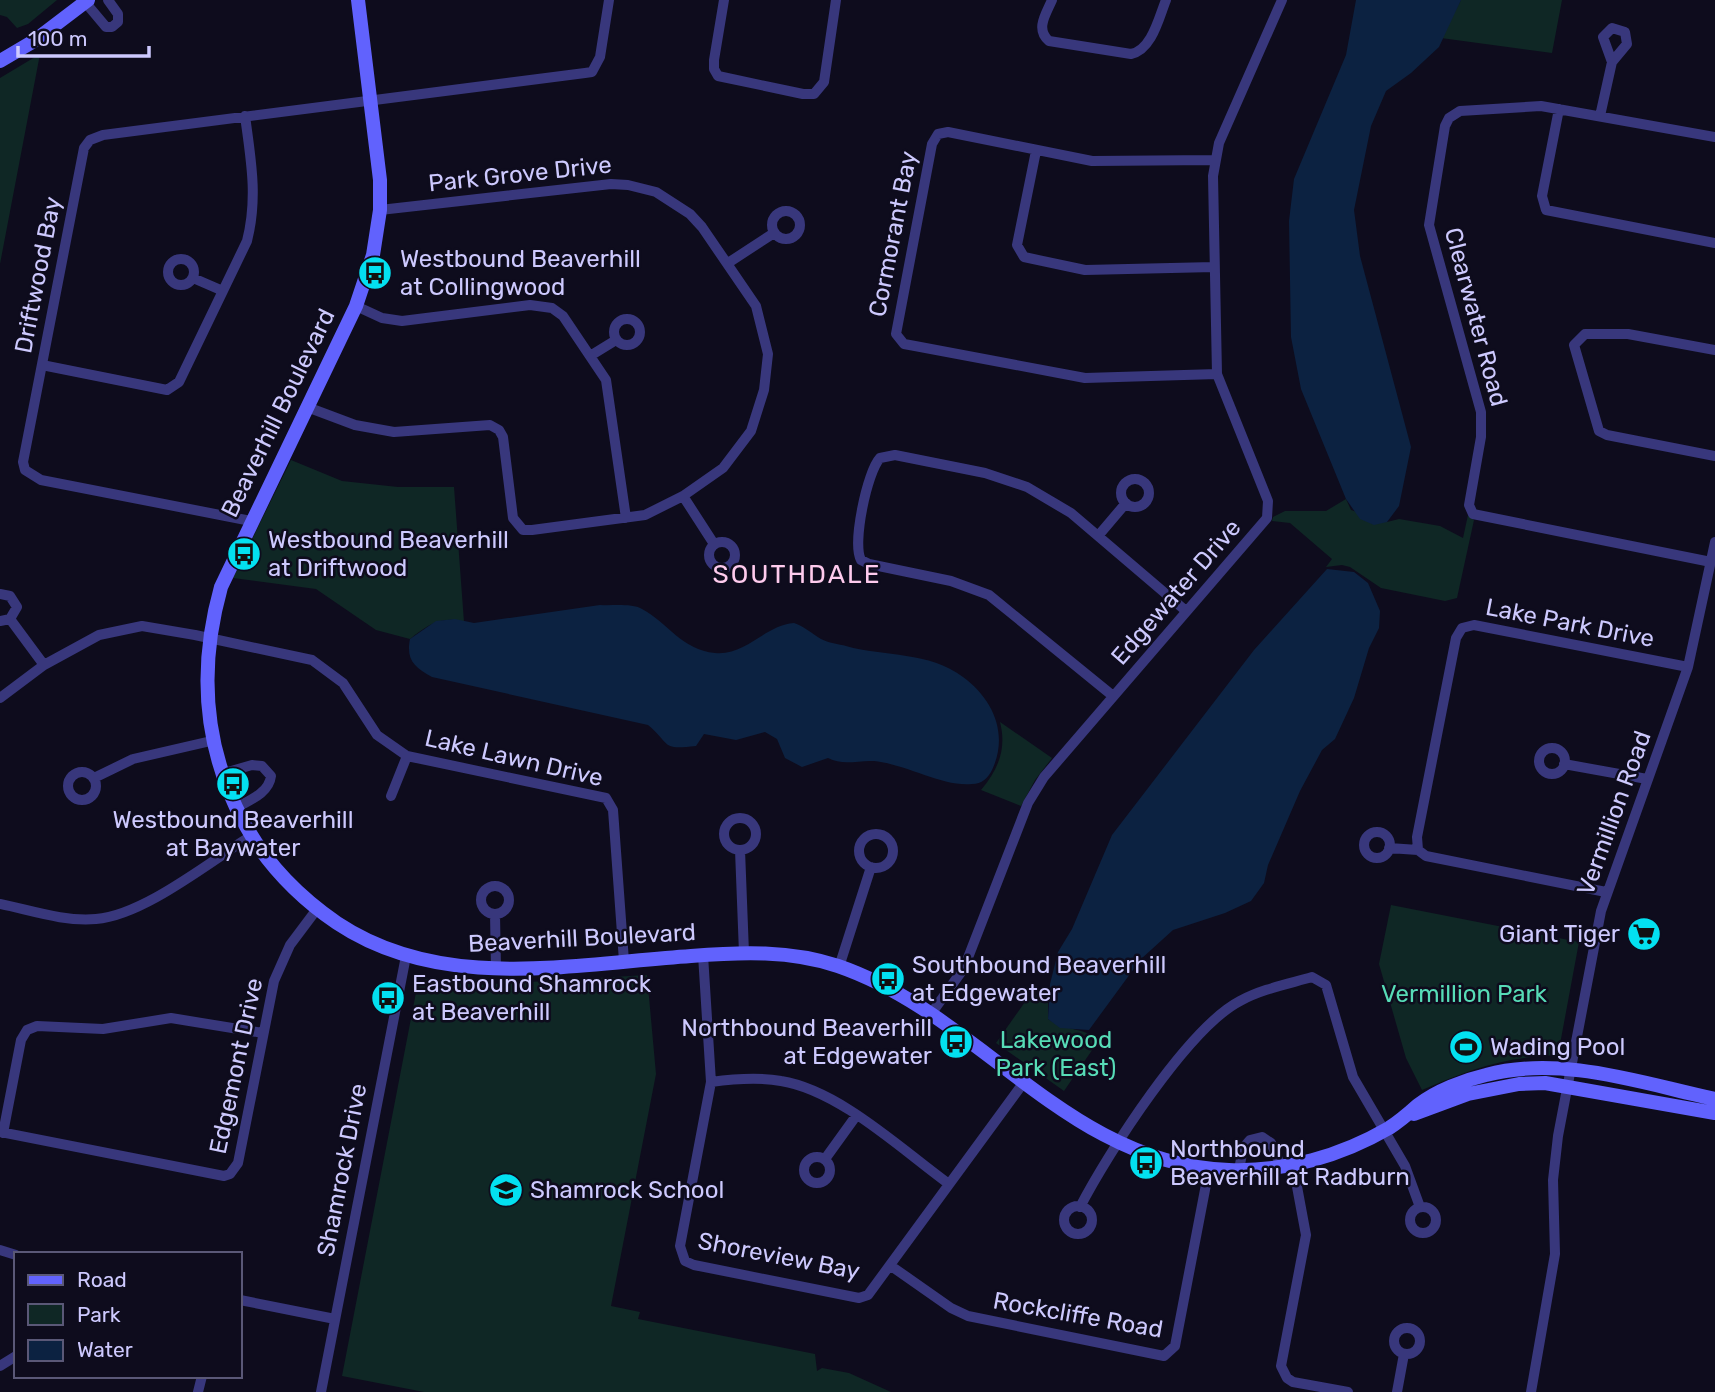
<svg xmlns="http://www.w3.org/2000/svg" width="1715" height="1392" font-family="Rubik,sans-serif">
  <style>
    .green { fill: #0f2725 }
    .water { fill: #0c2241 }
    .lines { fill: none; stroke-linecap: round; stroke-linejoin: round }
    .street { stroke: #38377c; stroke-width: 10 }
    .secondary { stroke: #6162fd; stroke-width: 14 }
    .labels { text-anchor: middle; stroke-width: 5; stroke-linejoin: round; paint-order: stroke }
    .street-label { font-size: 24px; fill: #cdc9fe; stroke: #0e0c1d }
    .poi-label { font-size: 24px; fill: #cdc9fe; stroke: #0e0c1d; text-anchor: start }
    .park-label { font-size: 24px; fill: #57dcb7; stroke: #0e0c1d }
    .neighbourhood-label { font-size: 26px; letter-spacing: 2px; fill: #fecbed; stroke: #0e0c1d }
  </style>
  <rect width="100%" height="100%" fill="#0e0c1d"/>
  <path class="green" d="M0,0H57L28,24L17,28L7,17L0,15Z
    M1461,0H1562L1552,53L1441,38Z
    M40,54L0,264V78Z
    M291,460L342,481L398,487H454L464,622C442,615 427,625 410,639L376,630L316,589L233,578Z
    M1346,499L1351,510L1387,522L1399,519L1440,526L1463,538L1468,515L1474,520L1457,598L1445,601L1381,588L1350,567L1342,565L1326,567L1332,559L1290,523L1272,521L1273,517L1285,511H1326Z
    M1000,722L1052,758L1035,780L1021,806L981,790C998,770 1007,749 1000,722Z
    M1391,905L1579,942L1558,1055C1505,1057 1470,1069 1422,1090L1406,1058L1379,964Z
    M647,975L656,1074L611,1306L640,1312L638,1319L815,1354L817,1371L822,1368L849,1373L891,1392H424L342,1376L419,977L476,985Z
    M1032,992L1048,1003V1019C1065,1031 1083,1027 1099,1040L1064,1091L996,1043Z"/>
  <path class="water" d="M1356,0H1461L1439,47L1411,73L1386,91L1371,126L1354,210L1360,256L1411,447L1399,506L1387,522L1374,525L1360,519L1346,499L1301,389L1291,337L1289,221L1294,179L1346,55Z
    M1327,569L1354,572L1368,583L1380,611L1379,628L1369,648L1354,698L1335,739L1322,750L1300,791L1268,865L1264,883L1251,901L1225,913L1173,930L1141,959L1089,1030L1060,1028L1048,1019L1050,984L1058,952L1072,929L1112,835L1254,650Z
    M600,605C612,606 631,603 642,609C668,623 682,650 715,653C746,656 765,625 794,623C805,627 811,633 821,639C828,643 839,644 846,646C885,657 929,651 963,677C993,699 1009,734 992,770C988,778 982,784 972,784C942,787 906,764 874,761C858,760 843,766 828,758L802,767L785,758L777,739L765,732L736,740L704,734L696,746C660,750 672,745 648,725L432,677C414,667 406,660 410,639L436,621L455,619L474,623Z
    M1456 1046a10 10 0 1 1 20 0a10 10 0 1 1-20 0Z"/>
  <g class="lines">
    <path class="street" d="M724,0L714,60V69L718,76L803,94H814L824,82L836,0
      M1052,0C1046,14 1035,29 1049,41L1131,54C1152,50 1159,17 1166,0
      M85,2L106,27H112L118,22V14L108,0
      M1559,109L1542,196L1546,210L1715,243
      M1600,116L1612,62L1627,44L1625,32L1612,28L1603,37L1612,62
      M1036,151L1017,245L1024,257L1085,270L1214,267
      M1214,160L1092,161L948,132L938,134L932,144L896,334L904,344L915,346L1085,378L1217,374
      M772 225a14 14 0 1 1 28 0a14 14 0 1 1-28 0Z
      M168 272a13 13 0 1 1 26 0a13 13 0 1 1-26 0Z
      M728,263L774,233
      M193,278L223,291
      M356,306L382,318L402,321L530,305L552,308L563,316L606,380L626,518
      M614 332a13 13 0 1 1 26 0a13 13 0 1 1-26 0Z
      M1715,350L1628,334H1585L1574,345L1599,431L1607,435L1715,456
      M590,356L616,340
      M42,365L167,390L179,382L247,241C258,198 251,160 245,116
      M307,407L355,425L394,432L490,425L499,430L503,437L513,518L523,530H532L645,515L683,496L723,468L751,431L764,390L768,354L756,306L702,227L690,214L656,192L628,185L611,184L380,210
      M1121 493a14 14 0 1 1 28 0a14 14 0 1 1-28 0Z
      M683,496L714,544
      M251,521L41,480L25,470L23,462L84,148L90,140L103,135L585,73L592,72L600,57L609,0
      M1098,536L1126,503
      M709 555a13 13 0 1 1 26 0a13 13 0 1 1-26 0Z
      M1711,562L1473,514L1469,505L1481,437V412L1429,225L1445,126L1449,118L1460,111L1541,106L1715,137
      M0,594L10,596L17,607L10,619L0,621
      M10,619L44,665
      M1113,696L989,595L951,581L869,564L861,560C852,544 867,472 880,458L895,455L985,473L1027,487L1071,513L1186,611
      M0,698L44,665L99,635L142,626L195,635L312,660L343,683L377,735L407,756L606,798L613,810L624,961
      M1539 761a13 13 0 1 1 26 0a13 13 0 1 1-26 0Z
      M1564,764L1647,779
      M68 786a14 14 0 1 1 28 0a14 14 0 1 1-28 0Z
      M221,774L252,765L262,766L271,776C269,793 250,800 236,808
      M94,778L133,759L211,741
      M391,796L407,756
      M724 834a16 16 0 1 1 32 0a16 16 0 1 1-32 0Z
      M1364 845a13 13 0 1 1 26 0a13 13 0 1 1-26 0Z
      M859 851a17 17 0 1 1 34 0a17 17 0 1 1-34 0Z
      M1389,848L1418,850L1426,856L1606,892
      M740,850L744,953
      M1418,850L1417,837L1456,638L1462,628L1474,625L1688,667
      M481 900a14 14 0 1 1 28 0a14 14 0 1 1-28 0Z
      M0,904C30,910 64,922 96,919C144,915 209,862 251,836
      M495,914L496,969
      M703,955L711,1082L680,1246L685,1261L694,1265L859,1298L868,1295L1024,1082
      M839,967L871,867
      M931,1014L964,968L1028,803L1044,777L1267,518L1268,501L1217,374L1213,176L1219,143L1282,0
      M711,1082C733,1079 759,1077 781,1081C839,1090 902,1150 949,1184
      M0,1132L224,1176L230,1174L238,1163L274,981L290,945L317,909
      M3,1133L21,1040L27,1030L37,1026L103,1029L171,1018L263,1033
      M804 1170a13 13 0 1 1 26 0a13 13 0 1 1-26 0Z
      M825,1159L856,1116
      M1293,1165L1306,1235L1281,1366L1287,1378L1293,1382L1348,1392
      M1239,1170L1243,1148L1250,1140L1262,1137L1271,1143L1281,1166
      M1064 1220a14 14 0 1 1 28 0a14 14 0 1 1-28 0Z
      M1080,1207C1108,1153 1188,1028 1240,1001C1262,989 1288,984 1312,977L1326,985L1353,1077L1405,1166L1420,1207
      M1410 1220a13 13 0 1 1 26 0a13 13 0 1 1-26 0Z
      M0,1250L16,1255
      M891,1266L951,1308L968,1316L1164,1356L1175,1346L1209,1169
      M240,1300L335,1319
      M1394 1341a13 13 0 1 1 26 0a13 13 0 1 1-26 0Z
      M0,1366L16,1356
      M198,1392L202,1376
      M321,1392L406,956
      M1397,1392L1404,1354
      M1531,1392L1555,1254L1553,1180L1558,1136L1601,911L1688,667L1715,542"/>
    <path class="secondary" d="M358,0L380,180V210L373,255L356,306L221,587C198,669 203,746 243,821C265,862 299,897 337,923C442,993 573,964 691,956C741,952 790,950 838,966C981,1015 1068,1165 1229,1170C1285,1172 1341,1156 1389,1128C1400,1121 1408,1114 1418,1105C1436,1091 1464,1080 1486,1075C1561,1055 1641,1083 1715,1099
      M0,61L34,41L88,0
      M1414,1114L1468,1094L1519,1084L1545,1083L1715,1113"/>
  </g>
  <defs>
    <g id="bus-disc" transform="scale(1.75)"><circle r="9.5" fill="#03e0f0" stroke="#0e0c1d"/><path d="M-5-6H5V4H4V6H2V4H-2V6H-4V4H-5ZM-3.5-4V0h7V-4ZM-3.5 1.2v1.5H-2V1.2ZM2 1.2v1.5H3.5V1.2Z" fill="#111"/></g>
    <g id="supermarket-disc" transform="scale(1.75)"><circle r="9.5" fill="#03e0f0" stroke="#0e0c1d"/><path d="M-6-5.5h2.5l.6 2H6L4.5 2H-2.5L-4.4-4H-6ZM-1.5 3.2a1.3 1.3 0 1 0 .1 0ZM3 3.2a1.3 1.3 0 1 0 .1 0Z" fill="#111"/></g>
    <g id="stadium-disc" transform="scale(1.75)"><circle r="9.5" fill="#03e0f0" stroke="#0e0c1d"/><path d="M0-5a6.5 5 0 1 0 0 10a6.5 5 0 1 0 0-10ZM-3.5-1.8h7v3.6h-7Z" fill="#111"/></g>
    <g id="school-disc" transform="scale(1.75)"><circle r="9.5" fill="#03e0f0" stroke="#0e0c1d"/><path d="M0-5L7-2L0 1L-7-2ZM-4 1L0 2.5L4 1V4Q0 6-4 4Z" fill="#111"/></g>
  </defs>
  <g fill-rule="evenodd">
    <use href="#bus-disc" x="375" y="273"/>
    <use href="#bus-disc" x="244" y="554"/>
    <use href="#bus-disc" x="233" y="784"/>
    <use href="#supermarket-disc" x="1644" y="934"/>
    <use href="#bus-disc" x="888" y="979"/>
    <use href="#bus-disc" x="388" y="998"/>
    <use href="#bus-disc" x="956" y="1042"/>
    <use href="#stadium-disc" x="1466" y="1047"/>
    <use href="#bus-disc" x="1146" y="1163"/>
    <use href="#school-disc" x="506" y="1190"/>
  </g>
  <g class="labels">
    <g class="street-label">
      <text transform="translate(520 174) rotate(-6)" y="8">Park Grove Drive</text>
      <text transform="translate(893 234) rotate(-79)" y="8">Cormorant Bay</text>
      <text transform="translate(38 275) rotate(-79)" y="8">Driftwood Bay</text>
      <text transform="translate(1476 317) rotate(75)" y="8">Clearwater Road</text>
      <text transform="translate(278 413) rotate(-64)" y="8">Beaverhill Boulevard</text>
      <text transform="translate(1176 592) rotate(-49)" y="8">Edgewater Drive</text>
      <text transform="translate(1570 623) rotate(11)" y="8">Lake Park Drive</text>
      <text transform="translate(514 758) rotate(13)" y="8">Lake Lawn Drive</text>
      <text transform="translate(1614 813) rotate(-70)" y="8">Vermillion Road</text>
      <text transform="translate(582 938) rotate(-3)" y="8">Beaverhill Boulevard</text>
      <text transform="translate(236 1066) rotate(-78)" y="8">Edgemont Drive</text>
      <text transform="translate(342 1170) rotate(-79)" y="8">Shamrock Drive</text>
      <text transform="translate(779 1256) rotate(11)" y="8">Shoreview Bay</text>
      <text transform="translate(1078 1315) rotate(10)" y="8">Rockcliffe Road</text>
    </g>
    <g class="poi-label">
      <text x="400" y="267">Westbound Beaverhill<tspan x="400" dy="28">at Collingwood</tspan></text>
      <text x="268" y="548">Westbound Beaverhill<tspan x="268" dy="28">at Driftwood</tspan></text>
      <text x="233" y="828" text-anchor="middle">Westbound Beaverhill<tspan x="233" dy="28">at Baywater</tspan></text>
      <text x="1620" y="942" text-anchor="end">Giant Tiger</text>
      <text x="912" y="973">Southbound Beaverhill<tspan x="912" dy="28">at Edgewater</tspan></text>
      <text x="412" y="992">Eastbound Shamrock<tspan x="412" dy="28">at Beaverhill</tspan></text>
      <text x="932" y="1036" text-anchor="end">Northbound Beaverhill<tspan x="932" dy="28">at Edgewater</tspan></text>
      <text x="1490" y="1055">Wading Pool</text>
      <text x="1170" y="1157">Northbound<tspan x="1170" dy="28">Beaverhill at Radburn</tspan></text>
      <text x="530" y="1198">Shamrock School</text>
    </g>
    <g class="park-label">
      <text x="1464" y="1002">Vermillion Park</text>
      <text x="1056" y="1048">Lakewood<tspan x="1056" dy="28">Park (East)</tspan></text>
    </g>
    <g class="neighbourhood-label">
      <text x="797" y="583">SOUTHDALE</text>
    </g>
  </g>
  <rect x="14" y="1252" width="228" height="126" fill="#0e0c1d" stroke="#5a5877" stroke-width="2"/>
  <rect x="28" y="1275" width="35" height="10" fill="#6162fd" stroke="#5a5877" stroke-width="2"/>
  <text x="77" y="1287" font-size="21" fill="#cdc9fe">Road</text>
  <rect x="28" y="1304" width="35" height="21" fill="#0f2725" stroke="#5a5877" stroke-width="2"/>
  <text x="77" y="1322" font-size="21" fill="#cdc9fe">Park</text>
  <rect x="28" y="1340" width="35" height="21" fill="#0c2241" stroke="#5a5877" stroke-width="2"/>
  <text x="77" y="1357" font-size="21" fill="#cdc9fe">Water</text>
  <path d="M18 46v10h131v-10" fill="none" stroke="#cdc9fe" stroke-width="3.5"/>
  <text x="28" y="46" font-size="21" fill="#cdc9fe" stroke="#0e0c1d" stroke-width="5" paint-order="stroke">100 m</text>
</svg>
